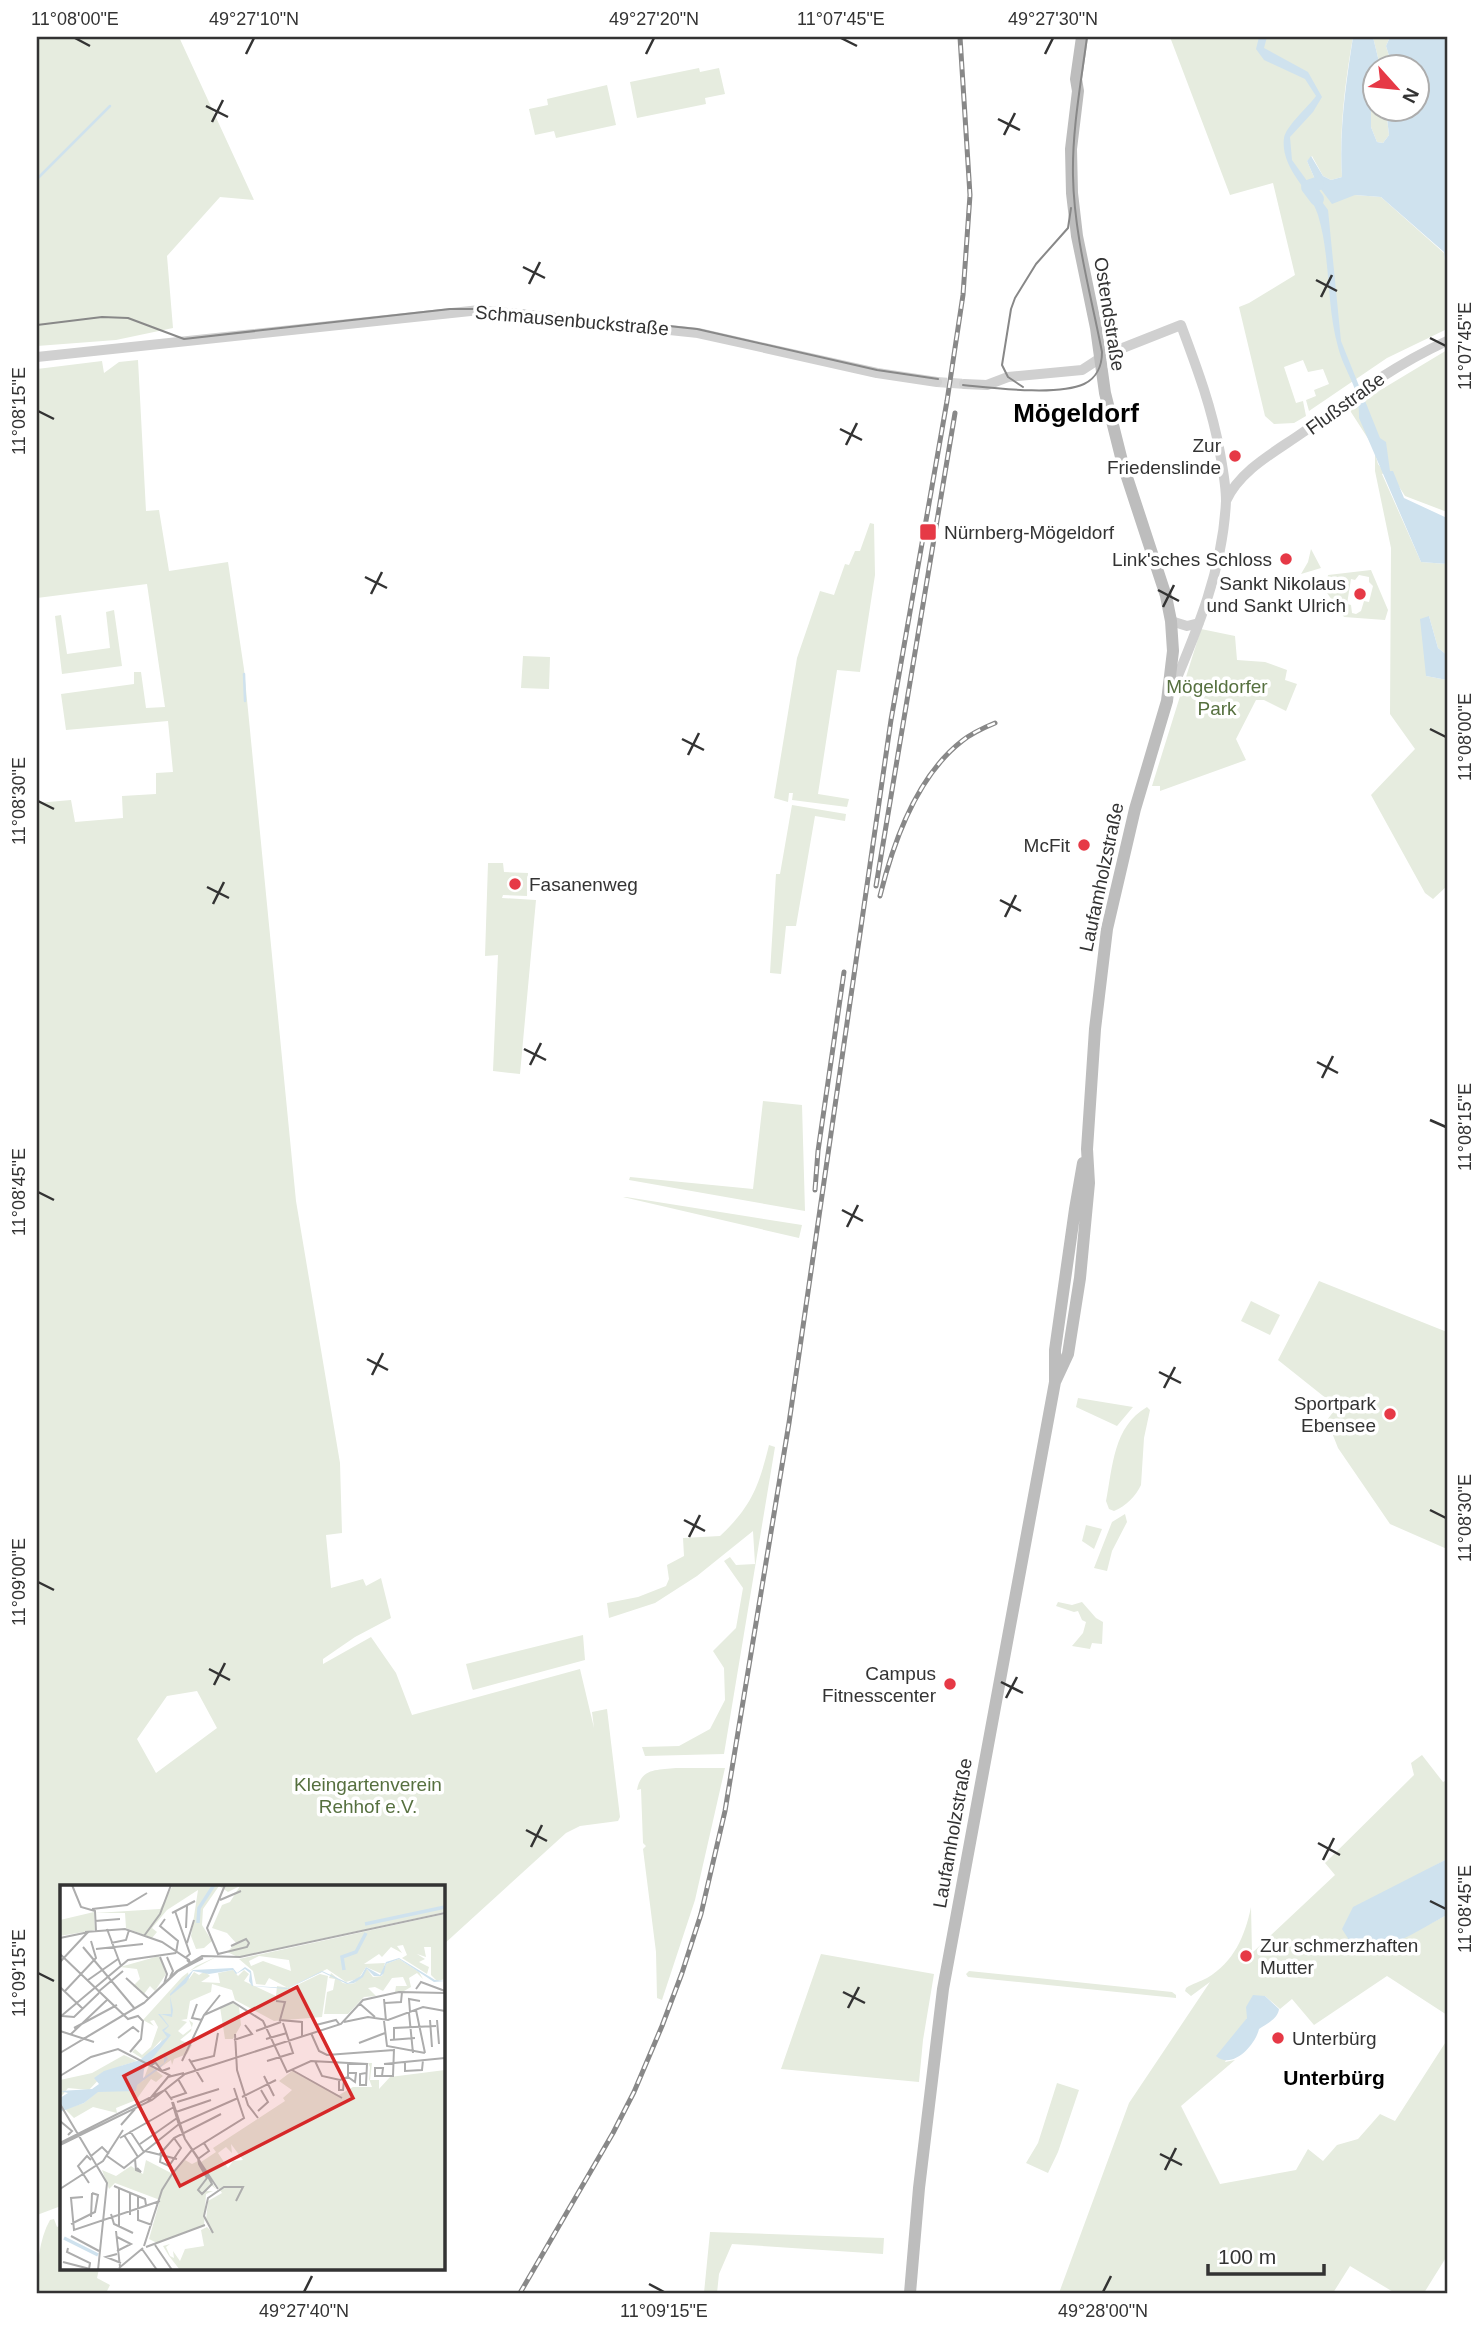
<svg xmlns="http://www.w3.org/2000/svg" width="1484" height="2330" font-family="Helvetica,sans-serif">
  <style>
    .green { fill: #e6ecdf; fill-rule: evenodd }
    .water { fill: #cfe2ee }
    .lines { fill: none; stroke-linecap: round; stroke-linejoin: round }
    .stream { stroke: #cfe2ee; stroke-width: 2.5 }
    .river { stroke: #cfe2ee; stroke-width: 14 }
    .tertiary-tunnel { stroke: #d6d6d6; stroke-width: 10; stroke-dasharray: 10 5; stroke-linecap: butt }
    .tertiary { stroke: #d0d0d0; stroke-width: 10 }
    .secondary { stroke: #bdbdbd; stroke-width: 12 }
    .tram { stroke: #888; stroke-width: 2 }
    .rail-casing { stroke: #888; stroke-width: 5 }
    .rail { stroke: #fff; stroke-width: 2.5; stroke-dasharray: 8; stroke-linecap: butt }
    .ticks { fill: none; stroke: #333; stroke-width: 2.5 }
    .poi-dot { fill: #e63946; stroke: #fff; stroke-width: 2.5 }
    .labels { text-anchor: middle; stroke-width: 7; stroke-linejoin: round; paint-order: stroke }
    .street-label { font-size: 19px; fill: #333; stroke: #fff }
    .poi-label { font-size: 19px; fill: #333; stroke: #fff; text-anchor: end }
    .park-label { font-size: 19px; fill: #56703f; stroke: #fff }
    .neighbourhood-label { font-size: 21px; font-weight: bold; fill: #000; stroke: #fff }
    .district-label { font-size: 26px; font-weight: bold; fill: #000; stroke: #fff }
    .inset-river { fill: none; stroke: #cfe2ee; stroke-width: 3.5 }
    .inset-road { fill: none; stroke: #adadad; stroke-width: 2 }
    .view { fill: #d62828; fill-opacity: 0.15; stroke: #d62828; stroke-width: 3.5 }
    .inset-edge { fill: none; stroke: #333; stroke-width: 3.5 }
    .neatline { fill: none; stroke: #333; stroke-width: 2.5 }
    .ticks-label { font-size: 18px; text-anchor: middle; fill: #333 }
  </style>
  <rect width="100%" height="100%" fill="#fff"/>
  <path class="green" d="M37,37H179L254,200L220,197L167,256L173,328L116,340L37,346Z
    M1170,37H1353C1345,82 1339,131 1342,177L1331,180L1323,176L1312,156L1307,161L1317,184L1355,195L1381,197L1444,253L1447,277V329L1387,358L1309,411L1306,400L1316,396L1314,390L1329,384L1323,369L1308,372L1303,360L1284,367L1296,403L1303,401L1306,416L1294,423L1274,424L1265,416L1239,307L1249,303L1295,275L1273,183L1230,195Z
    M1373,37H1390L1386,46L1391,62L1380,66Z
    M699,68L700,72L719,68L725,94L705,98L706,104L637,118L630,82Z
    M607,85L616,125L556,138L554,131L535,135L529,109L548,105L547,99Z
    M1375,102L1376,108L1381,109L1387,118L1389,135L1383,143L1377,142L1371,127V104Z
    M1447,350V512L1405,496L1349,409Z
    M138,360L146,511L159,510L169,571L228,562L244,669L296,1201L340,1463L342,1533L326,1535L331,1588L363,1579L366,1586L381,1578L391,1618L355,1637L323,1659V1664L371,1637L396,1673L412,1715L580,1669L594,1728L592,1712L607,1709L620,1817L618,1821L580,1826L566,1833L443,1945V1887H61V2206L37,2215V803L71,800L75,822L123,818L122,796L156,794V773L173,772L168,721L66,730L61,694L134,684V672H141L146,708L165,707L147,584L37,598V369L102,361L104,373L119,362ZM197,1691L217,1728L156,1773L137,1739L167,1696Z
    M1375,453L1378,464L1385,473L1382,474L1421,562L1447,564V655L1438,648L1429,616L1426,676L1447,680V886L1433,899L1425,893L1371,795L1415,749L1390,714L1391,548L1375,471Z
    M870,523L874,524L875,575L860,672L837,670L818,794L849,799L847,807L792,800L793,793H789L788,802L774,798L797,658L820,591L834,595L845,564L849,565L855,551H860Z
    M1311,549L1321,568L1301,574L1308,562Z
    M1371,570L1388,610L1385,620L1344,617L1325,590L1328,575ZM1359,575L1369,577V582L1373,586L1369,602L1364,601L1361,611L1356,614L1352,613L1351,605L1347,604L1351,579L1355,580Z
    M114,610L122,666L62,674L55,616L61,615L67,654L110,648L106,612Z
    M1201,629L1235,636L1237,660L1265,662L1287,670L1285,680L1297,684L1286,711L1264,700H1256L1236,739L1246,760L1160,791V786H1152Z
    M523,656L550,657L549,689L521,688Z
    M792,805L846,814L845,821L815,816L796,926H786L781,974L770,973L776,874H780Z
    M488,863H503L504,872L528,873L527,896L503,895L502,898L536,900L520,1074L493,1071L498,955L485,956Z
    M763,1101L802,1105L805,1211L629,1180L630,1177L753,1189Z
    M623,1197H626L802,1225L799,1238Z
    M1319,1281L1447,1332V1549L1390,1524L1338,1448L1327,1420L1337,1407L1278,1360Z
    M1251,1301L1280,1315L1270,1335L1241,1321Z
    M1078,1398L1133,1407L1117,1426L1076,1407Z
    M1147,1407L1150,1410L1144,1438L1141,1485C1136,1496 1126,1506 1114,1511L1109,1509L1106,1501C1113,1466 1113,1427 1147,1407Z
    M769,1445L775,1447L724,1754L645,1756L642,1747L679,1746L710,1729L725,1700L724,1668L713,1651L736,1628L743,1588L724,1561L730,1557L736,1565L755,1564L753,1531L697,1576L655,1603L609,1618L607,1603L638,1597L666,1586L669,1579L667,1565L684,1556L683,1538L720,1536C751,1507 759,1486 769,1445Z
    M1125,1514L1127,1522L1112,1551L1107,1571L1094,1568L1112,1522Z
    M1086,1525L1102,1529L1094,1549L1082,1541Z
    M1058,1602L1072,1605L1082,1602L1096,1618L1103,1622L1102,1644L1092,1643L1090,1649L1072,1646L1083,1633L1086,1622L1082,1620L1078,1611L1074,1612L1056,1606Z
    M583,1635L585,1660L473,1690L472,1688L466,1664Z
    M1422,1755L1443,1782L1447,1780V1859L1425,1871L1388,1945L1447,1915V2015L1387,1976L1314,2025L1292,1999L1280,2009L1265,1996L1247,2018L1225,2062L1235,2060L1181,2106L1220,2184L1296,2170L1308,2149L1323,2161L1337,2145L1358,2139L1380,2114L1395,2121L1447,2040V2256L1424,2293H1395L1350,2266L1333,2293H1059L1129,2103L1210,1982L1191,1996L1185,1991L1186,1988C1193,1983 1200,1982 1207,1978C1234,1962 1245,1936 1251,1907L1252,1953L1335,1875L1325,1863L1414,1775L1411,1763Z
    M676,1768H725L695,1900L662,2000L657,1998L656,1952L643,1849L646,1846L643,1843L641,1789L637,1790C641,1768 657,1770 676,1768Z
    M821,1954L934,1974L923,2040L919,2082L781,2069Z
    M969,1971L1172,1992L1176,1995V1998L968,1977L966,1974Z
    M1057,2083L1079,2090L1058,2152L1048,2173L1026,2163L1038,2143Z
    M54,2219L57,2227L61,2225V2269H99L97,2278L110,2285L106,2293H37C37,2270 38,2241 50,2220Z
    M710,2232L884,2238L883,2254L732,2244L719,2274L717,2293H704Z"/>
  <path class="water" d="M1259,37H1267L1264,48L1308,72L1322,97L1313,112L1290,137L1292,160L1328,210L1341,341L1380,438L1386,442L1390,471H1393L1404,498L1447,518V564L1421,562L1359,418C1360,386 1345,374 1338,347C1326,304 1331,258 1318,215C1310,189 1280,168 1284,138C1286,126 1308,107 1316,96L1305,79L1264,60L1256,49Z
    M1353,37H1373L1380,66H1376L1375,102L1371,105V127L1377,142L1383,143L1389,135L1387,118L1381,109L1418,108V66H1382L1391,62L1386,46L1390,37H1447V277L1444,252L1381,197L1355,195L1332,204L1317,184L1307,161L1311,156L1323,176L1331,180L1342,177C1339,130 1346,83 1353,37Z
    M1429,616L1438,648L1447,655V680L1426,676L1420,619Z
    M1447,1859V1915C1421,1928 1387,1953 1356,1951L1342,1929L1353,1907Z
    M1253,1995L1265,1996L1279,2009C1278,2019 1266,2024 1259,2029C1255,2046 1232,2070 1216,2056L1247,2018L1246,2007Z"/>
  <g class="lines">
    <path class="stream" d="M37,179L110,106
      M244,674L245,701"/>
    <path class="river" d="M1317,184L1308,187L1317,199"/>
    <path class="tertiary-tunnel" d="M937,382L964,384"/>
    <path class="tertiary" d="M37,357L480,310L698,333L877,373L937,382
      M964,384L987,385L1008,377L1082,370L1105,355L1181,325C1197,368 1212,408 1220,453C1223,470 1226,485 1226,501C1223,569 1197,631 1171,692
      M1226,501C1240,470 1275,452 1302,433C1349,399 1394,365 1447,341
      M1171,621L1187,626L1199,623"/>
    <path class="secondary" d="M1055,1382L1068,1354L1080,1278L1089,1183L1087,1149L1095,1029L1107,929L1135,809L1167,701L1173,651L1171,621L1166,596L1123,465L1105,393L1096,328L1077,236L1072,193L1071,149L1078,91L1076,79L1082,37
      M910,2293L919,2188L943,1989L1055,1382V1350L1075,1209L1083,1163"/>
    <path class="tram" d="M37,325L102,317L128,318L184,339L450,309H507L697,329L877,370L938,379
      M963,385C994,388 1058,396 1084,384C1097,378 1102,365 1102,352C1091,295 1074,235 1073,176C1072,130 1081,83 1087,37
      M1023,387L1008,377L1002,365L1011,309L1015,298L1036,264L1068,228L1071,208"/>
    <g class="rail-casing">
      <path id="rail" d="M876,886L955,413
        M880,896C893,843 917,776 962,741C972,733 983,728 995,723
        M815,1190L818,1151L844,972
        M520,2293L613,2133L634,2092L662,2026L682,1973L701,1914L725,1811L789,1423L891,720L947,401L963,295L970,195L960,37"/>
    </g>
    <use href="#rail" class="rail"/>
  </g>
  <path class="ticks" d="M75,38L90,46M841,38L857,46M246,54L254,38M646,54L654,38M1045,54L1053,38M206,106L228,117M998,119L1020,130M212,122L223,100M1004,135L1015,113M523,267L545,278M1316,280L1337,291M529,284L540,262M1321,297L1332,275M1430,338L1446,346M38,411L54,419M840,429L862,440M846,445L857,423M365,577L387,588M1158,590L1179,601M371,594L382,572M1163,607L1174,585M1430,729L1446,737M682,739L704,750M688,755L699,733M38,801L54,809M207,887L229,898M1000,900L1021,911M213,904L224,882M1005,917L1016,895M524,1049L546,1060M1317,1062L1338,1073M530,1065L541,1043M1322,1078L1333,1056M1430,1120L1446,1127M38,1192L54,1200M842,1210L863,1221M847,1227L858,1205M367,1359L388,1370M1159,1372L1181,1383M372,1375L383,1353M1164,1388L1175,1367M1430,1510L1446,1518M684,1520L705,1531M689,1537L700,1515M38,1582L54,1590M209,1669L230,1680M1001,1682L1023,1693M214,1685L225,1663M1006,1698L1017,1677M526,1830L547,1841M1318,1843L1340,1855M531,1847L542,1825M1323,1860L1334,1838M1430,1901L1446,1909M38,1973L54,1981M843,1992L865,2003M848,2008L859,1987M1160,2154L1182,2165M1165,2170L1176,2148M649,2284L664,2292M304,2292L312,2276M1103,2292L1111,2276"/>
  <g class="poi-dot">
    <circle cx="1235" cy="456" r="7"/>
    <rect x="919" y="523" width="18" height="18" rx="3.5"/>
    <circle cx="1286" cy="559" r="7"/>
    <circle cx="1360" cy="594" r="7"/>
    <circle cx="1084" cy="845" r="7"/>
    <circle cx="515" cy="884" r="7"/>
    <circle cx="1390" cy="1414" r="7"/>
    <circle cx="950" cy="1684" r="7"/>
    <circle cx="1246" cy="1956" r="7"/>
    <circle cx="1278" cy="2038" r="7"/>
  </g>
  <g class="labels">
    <g class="street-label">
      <text transform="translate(1110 314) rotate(81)" y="7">Ostendstraße</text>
      <text transform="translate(572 320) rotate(5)" y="7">Schmausenbuckstraße</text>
      <text transform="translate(1345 403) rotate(-36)" y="7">Flußstraße</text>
      <text transform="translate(1101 877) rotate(-78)" y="7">Laufamholzstraße</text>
      <text transform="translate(952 1833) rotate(-80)" y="7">Laufamholzstraße</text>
    </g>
    <g class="poi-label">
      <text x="1221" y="452">Zur<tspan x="1221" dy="22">Friedenslinde</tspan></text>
      <text x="944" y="539" text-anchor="start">Nürnberg-Mögeldorf</text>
      <text x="1272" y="566">Link'sches Schloss</text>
      <text x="1346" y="590">Sankt Nikolaus<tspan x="1346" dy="22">und Sankt Ulrich</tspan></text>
      <text x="1070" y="852">McFit</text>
      <text x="529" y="891" text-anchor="start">Fasanenweg</text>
      <text x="1376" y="1410">Sportpark<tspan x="1376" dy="22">Ebensee</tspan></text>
      <text x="936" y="1680">Campus<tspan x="936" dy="22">Fitnesscenter</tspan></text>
      <text x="1260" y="1952" text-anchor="start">Zur schmerzhaften<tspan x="1260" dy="22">Mutter</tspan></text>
      <text x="1292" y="2045" text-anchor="start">Unterbürg</text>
    </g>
    <g class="park-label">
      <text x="1217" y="693">Mögeldorfer<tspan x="1217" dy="22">Park</tspan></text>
      <text x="368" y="1791">Kleingartenverein<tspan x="368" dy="22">Rehhof e.V.</tspan></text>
    </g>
    <g class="neighbourhood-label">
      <text x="1334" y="2085">Unterbürg</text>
    </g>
    <g class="district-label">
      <text x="1076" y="422">Mögeldorf</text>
    </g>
  </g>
  <g transform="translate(60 1885)">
    <rect width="385" height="385" fill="#fff"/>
    <path d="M113,0H385V27L178,72L167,67L176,58L167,48L152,43L162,20L170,17L180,1L168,7L159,1L143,24L142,40L152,56L144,63L136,64L131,51L138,5L107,25L92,43L97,47L92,53L66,43L65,28H35L100,24ZM34,27L35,45L0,51V35ZM385,29V94L377,96L371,90V62H364L366,72L357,69L365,74L359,77L369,82L367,89L342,73L347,70L343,60L337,61L342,68L331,62L322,72L319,69L304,79L325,78L322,89L306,82L299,93L307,84L313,92L322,91L326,79L339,74L359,87L363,94L357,88L349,93L351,102L344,106L335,107L336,101H347L343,92L332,93L323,106L315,102L308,103L316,111L304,112L288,129H264L267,107L273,105L275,94L269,93L271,88L283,98L289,99L295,98L297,94L286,97L267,84L228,103L209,93L205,100L196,99L193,86L179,74ZM199,71L229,75L231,86L203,76L191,81L189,76ZM99,71L106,89L95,106L90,101L84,109L73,101L80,94L77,84L60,82ZM158,71L128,87L129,94L134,87L139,90L145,86L150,91L141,97L160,98L158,88L173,85L178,91L184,85L189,89L184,96L216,111L217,101L231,103L260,89L268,91L262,132L214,136L175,115L172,105L152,99L151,107L130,116L127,134L121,135L127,137L118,146L123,150L132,143L129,135L133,138L131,146L120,155L132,160L127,169L114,174L112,180L111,175L101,182L90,179L102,154L83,174L72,167L75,164L82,170L91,162L98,142L94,135L90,136L94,141L83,135L122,92L136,81ZM173,118L179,122L181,140L173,154H165L160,122ZM64,170L77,176L61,181L46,193L43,190L29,205L8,203L0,213V195L32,188ZM308,178H312L310,195H319V204L330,192L385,185V385H120L109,371L103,361L110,359L106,362L110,371L114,373L113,366L120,376L125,364L144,361L141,345L147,342L152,347L146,335L148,316L162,308L141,277L156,267L153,263L225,216L223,213L232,205L219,196L232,186L279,210L293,202H312L309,194L310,182ZM171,259L183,275L173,276L168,283L158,268L166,262L172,268ZM89,180L103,191L96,197L91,194L76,215L56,223L57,228L33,222L14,233L5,224L24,218L37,207L83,196ZM86,275L113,289L125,275L132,279L138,276L156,304L151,300L146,306H153L146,309L144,340L97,358L89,354L100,315L55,298L49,304L42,285L56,291L71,281L83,289Z" fill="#e6ecdf" fill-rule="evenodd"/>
    <path d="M339,73L375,95L385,96L374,97L339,74L326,79L324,88L321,91H314L307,84L303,92L294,98L287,99L262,87L227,104L192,101L189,96L190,88L185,84L176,89L173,85L149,89L133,86L126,98L110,111L113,125L112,132L100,129L109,141L104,146L111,150L84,184L83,193L104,178V167L108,174L99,184L77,200L76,206L38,207L24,218L0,227V213L8,208L0,206L32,204L39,199L34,193L44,186L80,175L107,152L102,145L108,141L98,129H111L110,109L133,85L173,83L177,88L185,82L191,86L193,101L228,103L262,86L288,98L301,91L306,82L320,90L326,77Z" fill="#cfe2ee"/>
    <path class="inset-river" d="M138,38L139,23L154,0M305,39L385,22M284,85L282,72L296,67L306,48M4,353L38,370"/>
    <path class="inset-road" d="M12,0L21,22L35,26L36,46M165,0L147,43L158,69L187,62L189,58L186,54L171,61M160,15L181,6M32,24L67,20L87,8M115,26L130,69L125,73M112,28L135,16M105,34L100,41L118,56L116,68M35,36L60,34M126,43L127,21M47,44L61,81M25,47L65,44L102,57L129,75L130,78L127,75M84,51L100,29L111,0M0,53L29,47M51,58L66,55L69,45M127,58L134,35M23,62L75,124M36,64L83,59M0,69L68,134L78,131L83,136L81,154L70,167M100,72L107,89L104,99M107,72L113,86L110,92M0,77L28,47M66,93L89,114M28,95L58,74M0,102L23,124M356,104L361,97L385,106M5,106L36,73L31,56M38,107L63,86M324,114L326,136M216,116L225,117L220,135L242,137V152M299,118L315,132M325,118L341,117L342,107M137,119L132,133L142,135M356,125L365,168M350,127L349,114L360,116M349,128L353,168M144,130L160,110M2,131L14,132L39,108M0,132L68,75L116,68M370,135L372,162M377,135L379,159M324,136L327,161L365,168M284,137L308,132L328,135L363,122L385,126M256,140L276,135L279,139M14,143L57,120M0,146L34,157M196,146L221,137M251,148L259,166L267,170L334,165M175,149L177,185L188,220L198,233M10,150L48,114M58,153L73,142L79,147M206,154L227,148M174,155L192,149L185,140M330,155L355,153M334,155V143L376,141M299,158L325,148M0,168L84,118L117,86L142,71L180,72L385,28M0,168L85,117L118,86L143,73M129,174L143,197M122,176L144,130L173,117L203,136L227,187L251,176L307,179L306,200H300V189L306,188M207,176L233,168L223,138M255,176L262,191L280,195L288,192V178M130,177L154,171L158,148M345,178V186L362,185L363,175M324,179L385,173M91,181L95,177L102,186L110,183M232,185L282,213M0,191L31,172L58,164L111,191M204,191L214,211M322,191L323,183H315V191H333L334,164M288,192L295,197L296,188H288M279,195V205H283L284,195M182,212L216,195M111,213L126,208L118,194M88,216L108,192L124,188M112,217L118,237L125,254L138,273L139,279L140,281L147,293L138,305L142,309L152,299L138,273L125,254L113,217M113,217L125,254L158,304M117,217L159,204M0,219L47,298L38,385M198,226L208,217L201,205M116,227L151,215M0,236L12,246L8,250M61,240L75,224M70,246L84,267M64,250L78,272M60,253L114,222M0,258L105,205L112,215M80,259L117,233M0,260L92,215L125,189L281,139L303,115L339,107L385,108M85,266L117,274M99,270L114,253L161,229M101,270L100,277L109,281L121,263L114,253M31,271L42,262L49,269M47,271L64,283L119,239L178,213M75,274L76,285L81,287L77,283M138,274L149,266L144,258M29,298L18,281L27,271L31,275M54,301L85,314L86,320M0,304L43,276L63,245M78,311V335L92,340M23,312L11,313L14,345L100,316M51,329L54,339L73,348M70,330V308M31,332L32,308M11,339L35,327L38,310L32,308M59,341V304M56,346L60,382M153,348L144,331L148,313L164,302H183L176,316M11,351L39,366M57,352L71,359L57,366M95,360L112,385M84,361L102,305L112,289L131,266L184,233L174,203M86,362L145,340M8,363L7,367L30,378L29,384M82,364L97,385M57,369L46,372L61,378M3,377L30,384M59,383L83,363"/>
    <path class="view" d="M237,102L293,213L120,301L64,191Z"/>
    <rect width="385" height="385" class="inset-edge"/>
  </g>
  <rect width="1484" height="2330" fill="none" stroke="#ffffff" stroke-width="77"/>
  <g transform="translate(1396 88) rotate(117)"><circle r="33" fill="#ffffff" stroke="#adadad" stroke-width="2"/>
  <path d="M0-5L12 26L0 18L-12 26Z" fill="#e63946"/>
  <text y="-10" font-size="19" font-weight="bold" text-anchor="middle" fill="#333333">N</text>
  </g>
  <path d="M1208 2264v10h116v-10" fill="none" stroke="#333333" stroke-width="3.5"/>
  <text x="1218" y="2264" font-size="21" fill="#333333" stroke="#ffffff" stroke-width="5" paint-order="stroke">100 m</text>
  <rect x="38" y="38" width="1408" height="2254" class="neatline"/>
  <g class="ticks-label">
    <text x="75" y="25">11°08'00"E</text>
    <text x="254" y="25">49°27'10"N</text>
    <text x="654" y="25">49°27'20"N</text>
    <text x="841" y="25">11°07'45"E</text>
    <text x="1053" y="25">49°27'30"N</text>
    <text transform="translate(1465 346) rotate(-90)" y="6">11°07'45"E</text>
    <text transform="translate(19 411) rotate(-90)" y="6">11°08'15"E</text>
    <text transform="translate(1465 737) rotate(-90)" y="6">11°08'00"E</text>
    <text transform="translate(19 801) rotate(-90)" y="6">11°08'30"E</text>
    <text transform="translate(1465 1127) rotate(-90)" y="6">11°08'15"E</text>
    <text transform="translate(19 1192) rotate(-90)" y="6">11°08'45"E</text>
    <text transform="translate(1465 1518) rotate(-90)" y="6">11°08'30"E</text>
    <text transform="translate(19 1582) rotate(-90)" y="6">11°09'00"E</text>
    <text transform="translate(1465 1909) rotate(-90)" y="6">11°08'45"E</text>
    <text transform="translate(19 1973) rotate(-90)" y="6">11°09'15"E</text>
    <text x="304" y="2317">49°27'40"N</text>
    <text x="664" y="2317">11°09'15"E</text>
    <text x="1103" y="2317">49°28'00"N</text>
  </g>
</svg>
